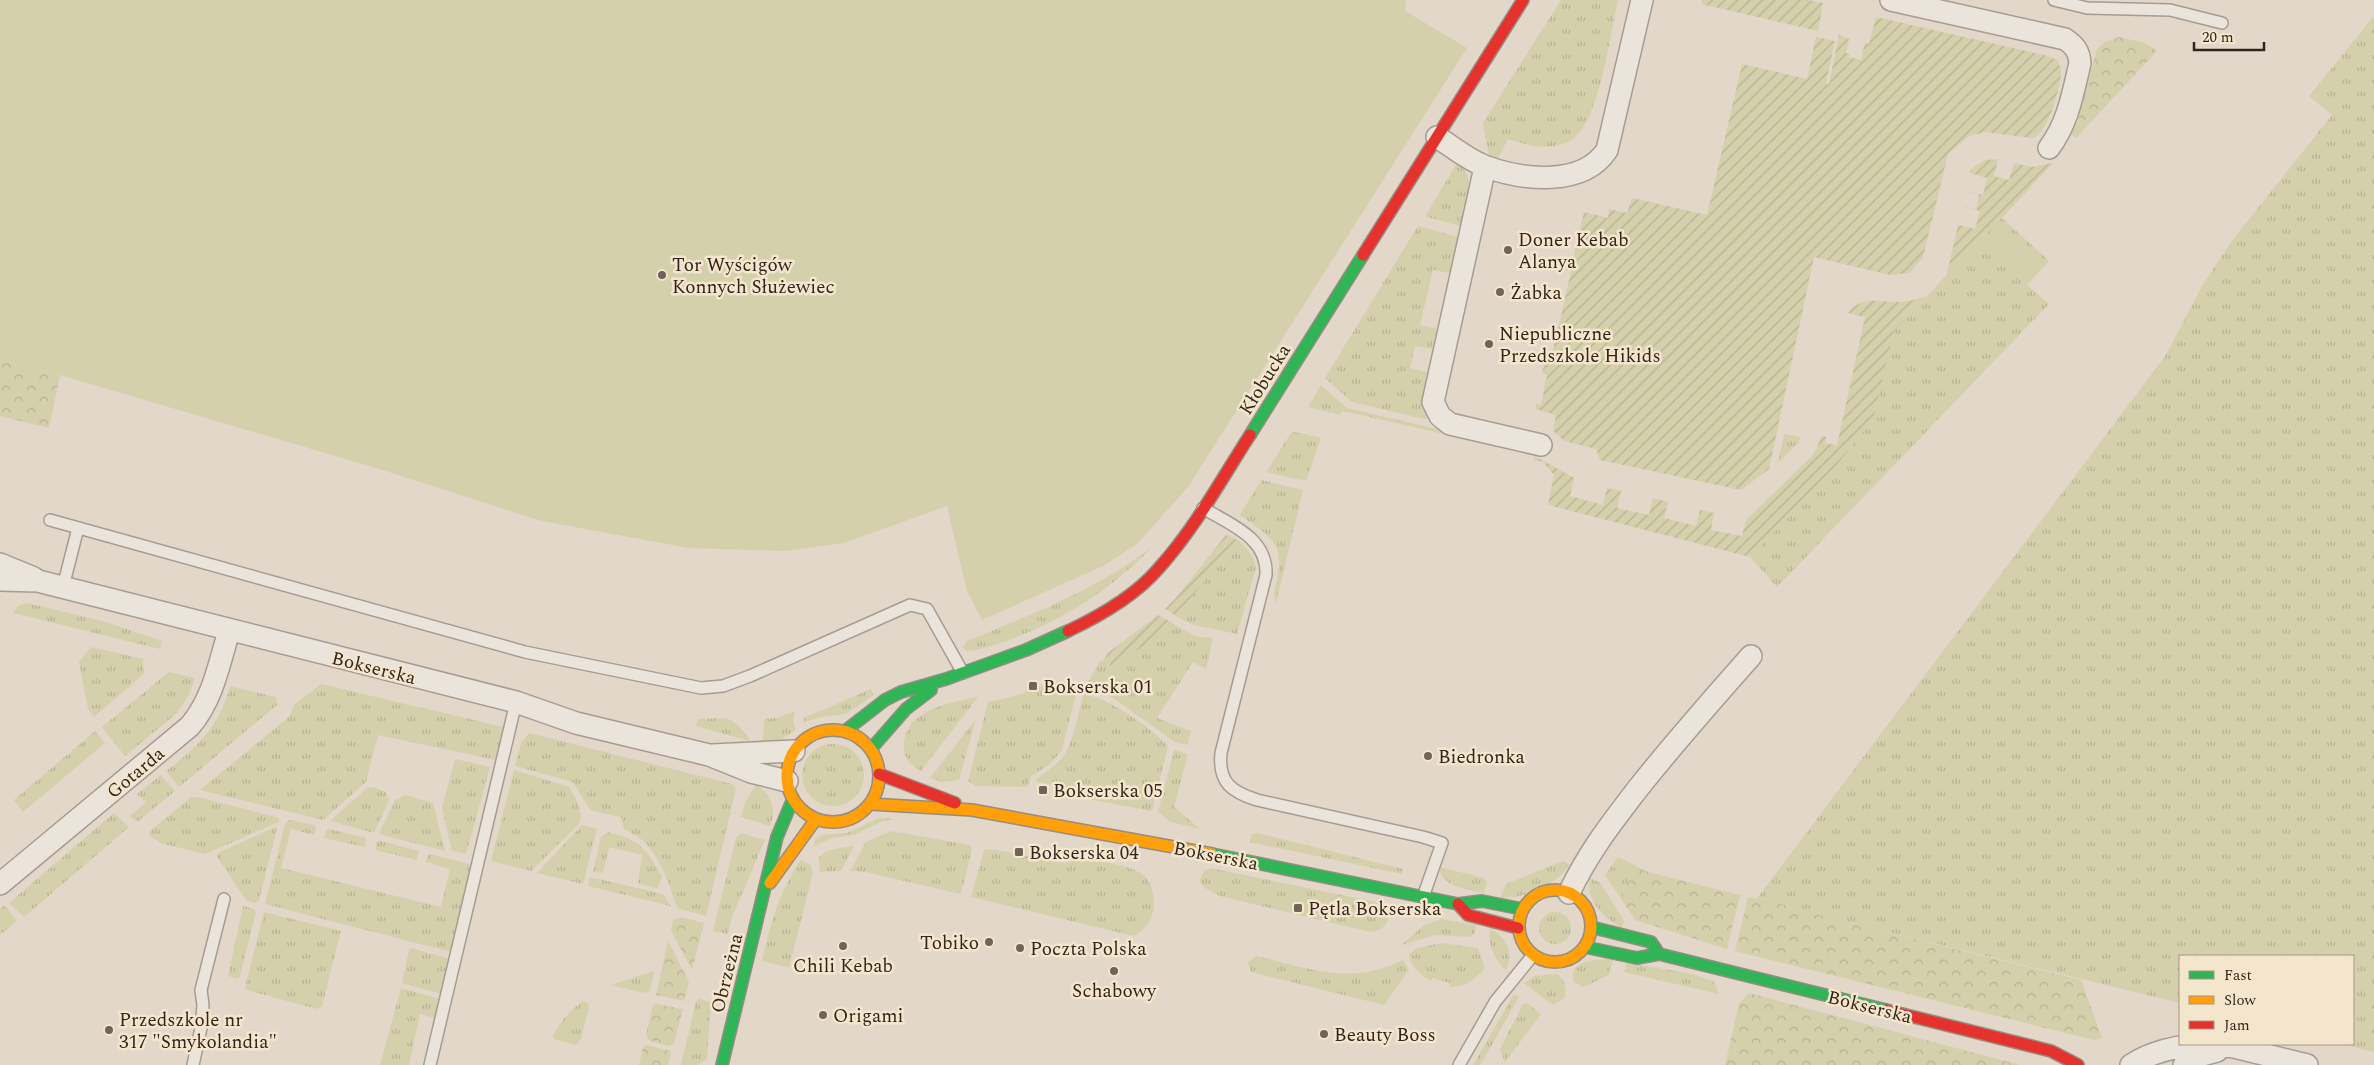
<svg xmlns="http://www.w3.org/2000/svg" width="2374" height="1065" font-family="Spectral,serif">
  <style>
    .grass { fill: url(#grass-tufts) }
    .forest { fill: url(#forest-crowns) }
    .garden { fill: url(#garden-furrows) }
    .pitch { fill: #d4d0ab }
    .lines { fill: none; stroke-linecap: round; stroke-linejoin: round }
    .lane-casing { stroke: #a69c92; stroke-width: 14 }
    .street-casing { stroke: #a69c92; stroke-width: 24 }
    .fast-casing { stroke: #968c82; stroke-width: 14 }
    .slow-casing { stroke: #968c82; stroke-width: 14 }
    .jam-casing { stroke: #968c82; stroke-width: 14 }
    .lane { stroke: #eae4db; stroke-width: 11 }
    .street { stroke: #eae4db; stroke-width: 21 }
    .fast { stroke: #30b455; stroke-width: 11 }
    .slow { stroke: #ff9f0a; stroke-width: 11 }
    .jam { stroke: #e5322d; stroke-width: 11 }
    .poi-dot { fill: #716358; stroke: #f4e5cd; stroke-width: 2 }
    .labels { text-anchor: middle; stroke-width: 5; stroke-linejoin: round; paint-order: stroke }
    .poi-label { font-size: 19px; fill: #34251c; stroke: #f4e5cd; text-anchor: start }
    .street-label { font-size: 19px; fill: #34251c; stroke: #f4e5cd }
  </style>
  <defs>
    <pattern id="grass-tufts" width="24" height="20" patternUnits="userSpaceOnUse" patternTransform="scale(1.25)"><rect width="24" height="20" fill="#d4d0ab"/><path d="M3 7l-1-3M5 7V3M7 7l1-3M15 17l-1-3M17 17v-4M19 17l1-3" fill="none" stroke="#b7b293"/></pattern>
    <pattern id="forest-crowns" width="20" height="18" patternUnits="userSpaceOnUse" patternTransform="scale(1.25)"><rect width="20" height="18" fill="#d4d0ab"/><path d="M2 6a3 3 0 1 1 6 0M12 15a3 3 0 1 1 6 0" fill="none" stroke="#b7b293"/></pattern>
    <pattern id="garden-furrows" width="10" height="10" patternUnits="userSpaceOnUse" patternTransform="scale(1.25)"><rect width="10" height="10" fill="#d4d0ab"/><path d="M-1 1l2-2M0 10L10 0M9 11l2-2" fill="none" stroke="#b7b293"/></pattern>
  </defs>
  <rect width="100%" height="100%" fill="#e2d7c8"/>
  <path class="grass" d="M1561,0H1618C1611,32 1599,118 1575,137C1556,153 1529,146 1508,139L1498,158L1489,156L1483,123Z
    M2374,16V1052L2342,1044H2353V956H2180V1003L1826,917L1758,897L2166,355L2202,286L2231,242L2332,115L2309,96Z
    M1457,163C1479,176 1464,206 1460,226L1427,217L1426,215Z
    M2001,217L2049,261L2027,285L2049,304L1777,587L1750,557L1830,473L1875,417L1873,415L1894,331Z
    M1418,226L1458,237L1450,273L1433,270L1420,325L1437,329L1432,349L1415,346L1410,368L1427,372L1422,401L1428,418L1424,419L1352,402L1325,378Z
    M1321,385L1347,408L1441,430L1448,435L1343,411L1340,415L1308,407Z
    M1295,432L1321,438L1306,481L1266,472L1291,433Z
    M1784,434L1800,437L1799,442L1778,463Z
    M1261,480L1303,490L1276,603C1273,596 1274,591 1276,584C1286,543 1271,537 1240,515Z
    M1238,540C1247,548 1253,555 1256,567L1237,634L1194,625L1176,616Z
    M1153,546C1114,587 1068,617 1014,638C998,644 983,650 966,651L963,647L966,642L977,637C1038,612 1101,587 1153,546Z
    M27,603L106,622L162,641L160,649L13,613L18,606Z
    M1169,621L1194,636L1213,638L1206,669L1193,662L1157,718L1191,731L1187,745L1175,742L1113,698L1086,686L1100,661L1104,660L1111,666L1144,646Z
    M91,647L143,659L144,674L94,717L88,709L79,662Z
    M169,672L195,678L189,695L177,713L125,756L102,727Z
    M1052,682L1076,687L1077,690L1062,750L1050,764L1030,777L1028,787L975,786L968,781L988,702L1016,696Z
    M321,684L503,727V740L496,760L378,735L366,782L323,820L200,790L289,717L294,705Z
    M230,686L276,697L277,705L179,787L166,771C196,749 221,724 230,686Z
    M871,689L874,695L846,714L822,717L804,722V718Z
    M1084,694C1108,698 1152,728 1168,746L1152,811L1056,793L1057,786L1035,781C1044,771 1059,765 1066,752C1075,735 1078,712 1084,694Z
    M978,697L921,771C911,766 904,758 904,747C903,710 951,702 978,697Z
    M795,711L793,721L796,730L780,740L763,742L764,719L777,718Z
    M698,719C728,719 729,713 749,738V741L696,726Z
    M976,719L959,780L943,782L930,778Z
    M95,731L105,743L23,812L14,800Z
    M529,733L732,784L736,789L706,916L677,908C669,885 661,855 641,839C636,835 629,832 624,829L621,817L590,810L573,782L515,766L521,743Z
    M802 775a31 31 0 1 1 62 0a31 31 0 1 1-62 0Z
    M1174,750L1188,754L1174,807L1200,829L1171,822L1158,812Z
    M455,759L490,767L466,854L452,851L442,808Z
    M514,770L569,787C576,800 584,809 579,824L531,871L491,861Z
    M161,775L175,791L137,822L130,816L146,802L137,794Z
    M756,784C771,795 777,808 770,826L741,817L745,803Z
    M373,787L386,792L389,800L374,833L330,821L367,788Z
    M405,795L433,803L445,851L379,834L395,800Z
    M191,797H198L279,818V822L205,854L160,843L149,835L150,831Z
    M114,813L129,827L24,917L9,903Z
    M879,818L893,819L880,822L854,835L832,838L812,847L816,839L822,835L847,833Z
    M289,820L315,825L316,828L314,835L291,829L281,868L441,907L450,869L426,862L428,855L431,854L472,865L451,952L265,904L285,824Z
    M582,825L597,829L583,884L537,873Z
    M275,827L277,828L259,901L256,903L246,900L217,857L218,853Z
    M329,829L366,838L365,847L324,838L326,830Z
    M891,831L970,845L972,849L961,894L865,872L850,871L866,842Z
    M608,832C642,841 645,847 662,877L658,887L655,888L638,883L642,855L609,847L603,873L593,872L601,837Z
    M741,833L765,840L732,917L728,934L713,931L736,838Z
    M1258,833L1403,869L1402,874L1250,842L1252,834Z
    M380,841L419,851L417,860L375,850L377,842Z
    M854,846L841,871L820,872L819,857C828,848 842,848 854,846Z
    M991,849L1064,863C1079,857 1129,863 1142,874C1156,884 1158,913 1146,926C1143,930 1138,933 1134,936L971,897L984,850Z
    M1618,857L1636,866L1620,897L1605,875Z
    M801,860L811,866L813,873L789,968L762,961C772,920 777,896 801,860Z
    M1563,861L1570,865C1555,886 1526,898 1500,898L1506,884Z
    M1439,867L1484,878L1487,882L1484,893C1468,889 1441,888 1439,867Z
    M1211,868L1380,903C1394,915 1389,929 1371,932L1220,896L1205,888L1199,882L1204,871Z
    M590,877L663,894L671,906L588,886Z
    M1589,877L1600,883L1624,920L1622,928C1603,917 1586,901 1589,877Z
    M4,905L17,921L0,935V909Z
    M243,906L254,909L256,912L239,979L228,976Z
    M264,912L341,931L322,1006L317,1009L247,990L245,987Z
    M1539 928a16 16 0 1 1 32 0a16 16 0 1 1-32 0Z
    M1441,919L1477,925L1474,934L1470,937L1436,935L1401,945L1423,926Z
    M1490,929C1507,937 1514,952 1506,970C1495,961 1487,943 1490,929Z
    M1442,943L1478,948L1485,969C1473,980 1466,987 1450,987V983L1433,978L1431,981C1421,976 1413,968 1409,957V954L1417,948Z
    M411,948L450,959L442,994L402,983L409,950Z
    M1257,956C1310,969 1351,986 1403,960L1409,970L1384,1005L1251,972L1248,962Z
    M1613,959L1609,975L1583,987L1574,982C1567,960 1597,959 1613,959Z
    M1627,963L1694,974L1714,982L1719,994L1624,972Z
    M654,971L650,991L645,993L611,985Z
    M1557,974C1563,977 1568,991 1564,998C1561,1001 1556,1003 1553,1005L1524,983L1535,976Z
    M401,988L440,999L435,1018L420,1014L409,1065H380Z
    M1514,994L1519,997L1485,1057L1480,1065H1473Z
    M699,999L711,1002L707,1059L697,1065H681L696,1001Z
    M583,1001L587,1003L589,1007L581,1039L576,1045L554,1039L553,1036C560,1022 570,1010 583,1001Z
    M1527,1003L1541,1014L1505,1062L1500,1049L1523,1004Z"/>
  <path class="forest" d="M2119,37L2145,43L2157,51L2076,138L2071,134L2078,120L2097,49L2105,42Z
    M0,361L60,375L49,428L0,416Z
    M1636,866L1648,872L1740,895L1727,949L1635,920L1620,897Z
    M1748,897L1756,899L1758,897L1826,917L2081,980L2102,1038L2094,1040L1735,951Z
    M681,917L704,923L692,970L671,931L673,920Z
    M668,941L689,982L684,1001L656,995Z
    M1749,993L2020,1065H1725L1739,1004Z
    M657,1004L683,1009L674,1044L668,1046L649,1040L646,1035L653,1005Z
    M646,1045L670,1051L671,1053L668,1065H639L643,1047Z"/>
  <path class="garden" d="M1702,0H1809L1823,3L1818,31L1701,4Z
    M1876,17L2044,55L2057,60C2058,63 2061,68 2061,71C2061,86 2048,134 2033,138L1985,132L1969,136L1948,154L1923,257L1910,273L1890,275L1814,257L1769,469L1741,490L1600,460L1596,449L1564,441L1553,431L1556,415L1535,409L1536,404L1541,405L1547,375L1542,373L1545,363L1550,364L1556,337L1551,335L1554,325L1559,326L1571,271L1566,270L1569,260H1573L1584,212L1608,218L1609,209L1627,213L1632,198L1707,215L1742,64L1807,79L1816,37L1835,41L1826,83L1829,84L1839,35L1849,39L1846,53L1850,54L1849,57L1861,60L1865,43L1869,44Z
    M1998,159L1994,176L2009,180L2014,163L2032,167L2053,163L1946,278L1958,225L1975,229L1980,211L1962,206L1976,209L1979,195L1965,191L1983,195L1987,178L1970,173V170L1985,160Z
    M1926,296L1894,331L1874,415L1876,417L1830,473L1750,557L1548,505L1554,475L1543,462L1533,460L1535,456L1574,478L1570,496L1603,505L1607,488L1621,491L1617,508L1649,515L1653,498L1668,502L1664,518L1696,526L1700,510L1714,513L1711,530L1742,536L1746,520L1812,456L1817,448L1821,436L1826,437L1825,443L1837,445L1865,317L1848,313C1862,294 1882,303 1903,302C1911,301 1919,298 1926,296Z
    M1226,535L1238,540L1176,616L1165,609L1175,599Z
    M1158,615L1169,621L1144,646L1111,666L1104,660L1108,653Z"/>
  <path class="pitch" d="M0,0H1406L1405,11L1467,48L1188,487L1137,544L1103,566L982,620L967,591L947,506L844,543L786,551L689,548L542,521L376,468L60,375L0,361Z
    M2006,228L2043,263L2026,282L1989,247Z"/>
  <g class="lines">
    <g class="lane-casing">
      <path id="lane" d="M2054,0L2087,8L2170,10L2222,23
        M1203,508C1231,525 1268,538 1266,575L1221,753C1218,783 1232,792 1257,800L1423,837L1442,843L1423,897
        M50,520L525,652L701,688L723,686L750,676L910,605L927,609L963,673
        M63,587L78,528
        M193,1065L201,1028L203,1005L201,990L224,899
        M430,1065L516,702
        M1459,1065L1495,1002L1533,955"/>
    </g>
    <g class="street-casing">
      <path id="street" d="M1891,0L2065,39C2075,46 2079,51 2080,63C2073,93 2068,123 2049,148
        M1437,137C1453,147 1469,161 1487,167C1523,180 1583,187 1607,150L1642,0
        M1485,167L1433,402L1440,416L1450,424L1541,445
        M0,564L34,578
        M0,580L38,581L516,702L576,723L709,755L751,772L787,781
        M712,755L794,751
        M0,884L190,726C213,699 219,664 229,631
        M1569,893C1588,853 1610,825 1636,791C1673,744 1712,700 1751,656
        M2211,1044L2234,1047L2307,1065
        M2131,1065C2154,1050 2182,1045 2209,1044
        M2184,1065L2195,1057L2217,1051"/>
    </g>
    <g class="fast-casing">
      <path id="fast" d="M1250,435L1363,255
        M845,731L885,700L901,692L946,679L1026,650L1068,631
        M871,749L906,709L931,690
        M1212,854L1458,904L1482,901L1522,909
        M1591,927L1651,942L1659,954
        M1585,947L1637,958L1659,954L1886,1010
        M722,1065L777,837L793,799"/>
    </g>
    <g class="slow-casing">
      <path id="slow" d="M787 776a46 46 0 1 1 92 0a46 46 0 1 1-92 0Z
        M870,804L972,810L1212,854
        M770,883L816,819
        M1519 926a36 36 0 1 1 72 0a36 36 0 1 1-72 0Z"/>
    </g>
    <g class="jam-casing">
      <path id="jam" d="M1363,255L1523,0
        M1068,631C1100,616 1136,595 1159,568C1195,528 1221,480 1250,435
        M879,774L955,803
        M1458,904L1468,915L1518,928
        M1886,1010L2051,1051L2078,1065"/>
    </g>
    <use href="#lane" class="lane"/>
    <use href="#street" class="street"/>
    <use href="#fast" class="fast"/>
    <use href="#slow" class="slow"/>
    <use href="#jam" class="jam"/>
  </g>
  <g class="poi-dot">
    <circle cx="1508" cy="250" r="5"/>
    <circle cx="662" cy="275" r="5"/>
    <circle cx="1500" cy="292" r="5"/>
    <circle cx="1489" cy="344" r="5"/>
    <rect x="1028" y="681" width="10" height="10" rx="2.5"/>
    <circle cx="1428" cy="756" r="5"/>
    <rect x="1038" y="785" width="10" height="10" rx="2.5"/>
    <rect x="1014" y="847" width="10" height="10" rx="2.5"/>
    <rect x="1293" y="903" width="10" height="10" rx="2.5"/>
    <circle cx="989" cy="942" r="5"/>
    <circle cx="843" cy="946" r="5"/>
    <circle cx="1020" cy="948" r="5"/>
    <circle cx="1114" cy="971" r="5"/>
    <circle cx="823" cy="1015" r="5"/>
    <circle cx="109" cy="1030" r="5"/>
    <circle cx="1324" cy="1034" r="5"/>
  </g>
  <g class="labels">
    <g class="poi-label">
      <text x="1518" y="246">Doner Kebab<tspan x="1518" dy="22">Alanya</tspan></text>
      <text x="672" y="271">Tor Wyścigów<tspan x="672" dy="22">Konnych Służewiec</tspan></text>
      <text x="1510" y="299">Żabka</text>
      <text x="1499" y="340">Niepubliczne<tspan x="1499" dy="22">Przedszkole Hikids</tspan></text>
      <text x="1043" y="693">Bokserska 01</text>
      <text x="1438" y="763">Biedronka</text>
      <text x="1053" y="797">Bokserska 05</text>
      <text x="1029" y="859">Bokserska 04</text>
      <text x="1308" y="915">Pętla Bokserska</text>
      <text x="979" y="949" text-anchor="end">Tobiko</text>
      <text x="1030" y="955">Poczta Polska</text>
      <text x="843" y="972" text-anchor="middle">Chili Kebab</text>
      <text x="1114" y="997" text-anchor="middle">Schabowy</text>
      <text x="833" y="1022">Origami</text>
      <text x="119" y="1026">Przedszkole nr<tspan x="119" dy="22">317 "Smykolandia"</tspan></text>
      <text x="1334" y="1041">Beauty Boss</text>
    </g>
    <g class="street-label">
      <text transform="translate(1264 379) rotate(-58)" y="7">Kłobucka</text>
      <text transform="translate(374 667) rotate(14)" y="7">Bokserska</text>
      <text transform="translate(135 772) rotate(-40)" y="7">Gotarda</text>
      <text transform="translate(1216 855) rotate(11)" y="7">Bokserska</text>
      <text transform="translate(726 973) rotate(-76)" y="7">Obrzeżna</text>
      <text transform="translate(1870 1006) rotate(14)" y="7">Bokserska</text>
    </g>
  </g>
  <rect x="2179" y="955" width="175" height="90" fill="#f4e5cd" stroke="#a79886"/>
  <rect x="2189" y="971" width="25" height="8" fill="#30b455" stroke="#a79886"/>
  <text x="2224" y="980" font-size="15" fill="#34251c">Fast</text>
  <rect x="2189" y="996" width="25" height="8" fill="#ff9f0a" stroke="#a79886"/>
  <text x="2224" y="1005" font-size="15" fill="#34251c">Slow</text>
  <rect x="2189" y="1021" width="25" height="8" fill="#e5322d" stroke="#a79886"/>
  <text x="2224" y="1030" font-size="15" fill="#34251c">Jam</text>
  <path d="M2194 42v8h70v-8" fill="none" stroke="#34251c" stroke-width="2.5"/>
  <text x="2202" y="42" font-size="15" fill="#34251c" stroke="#f4e5cd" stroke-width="4" paint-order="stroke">20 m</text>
</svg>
